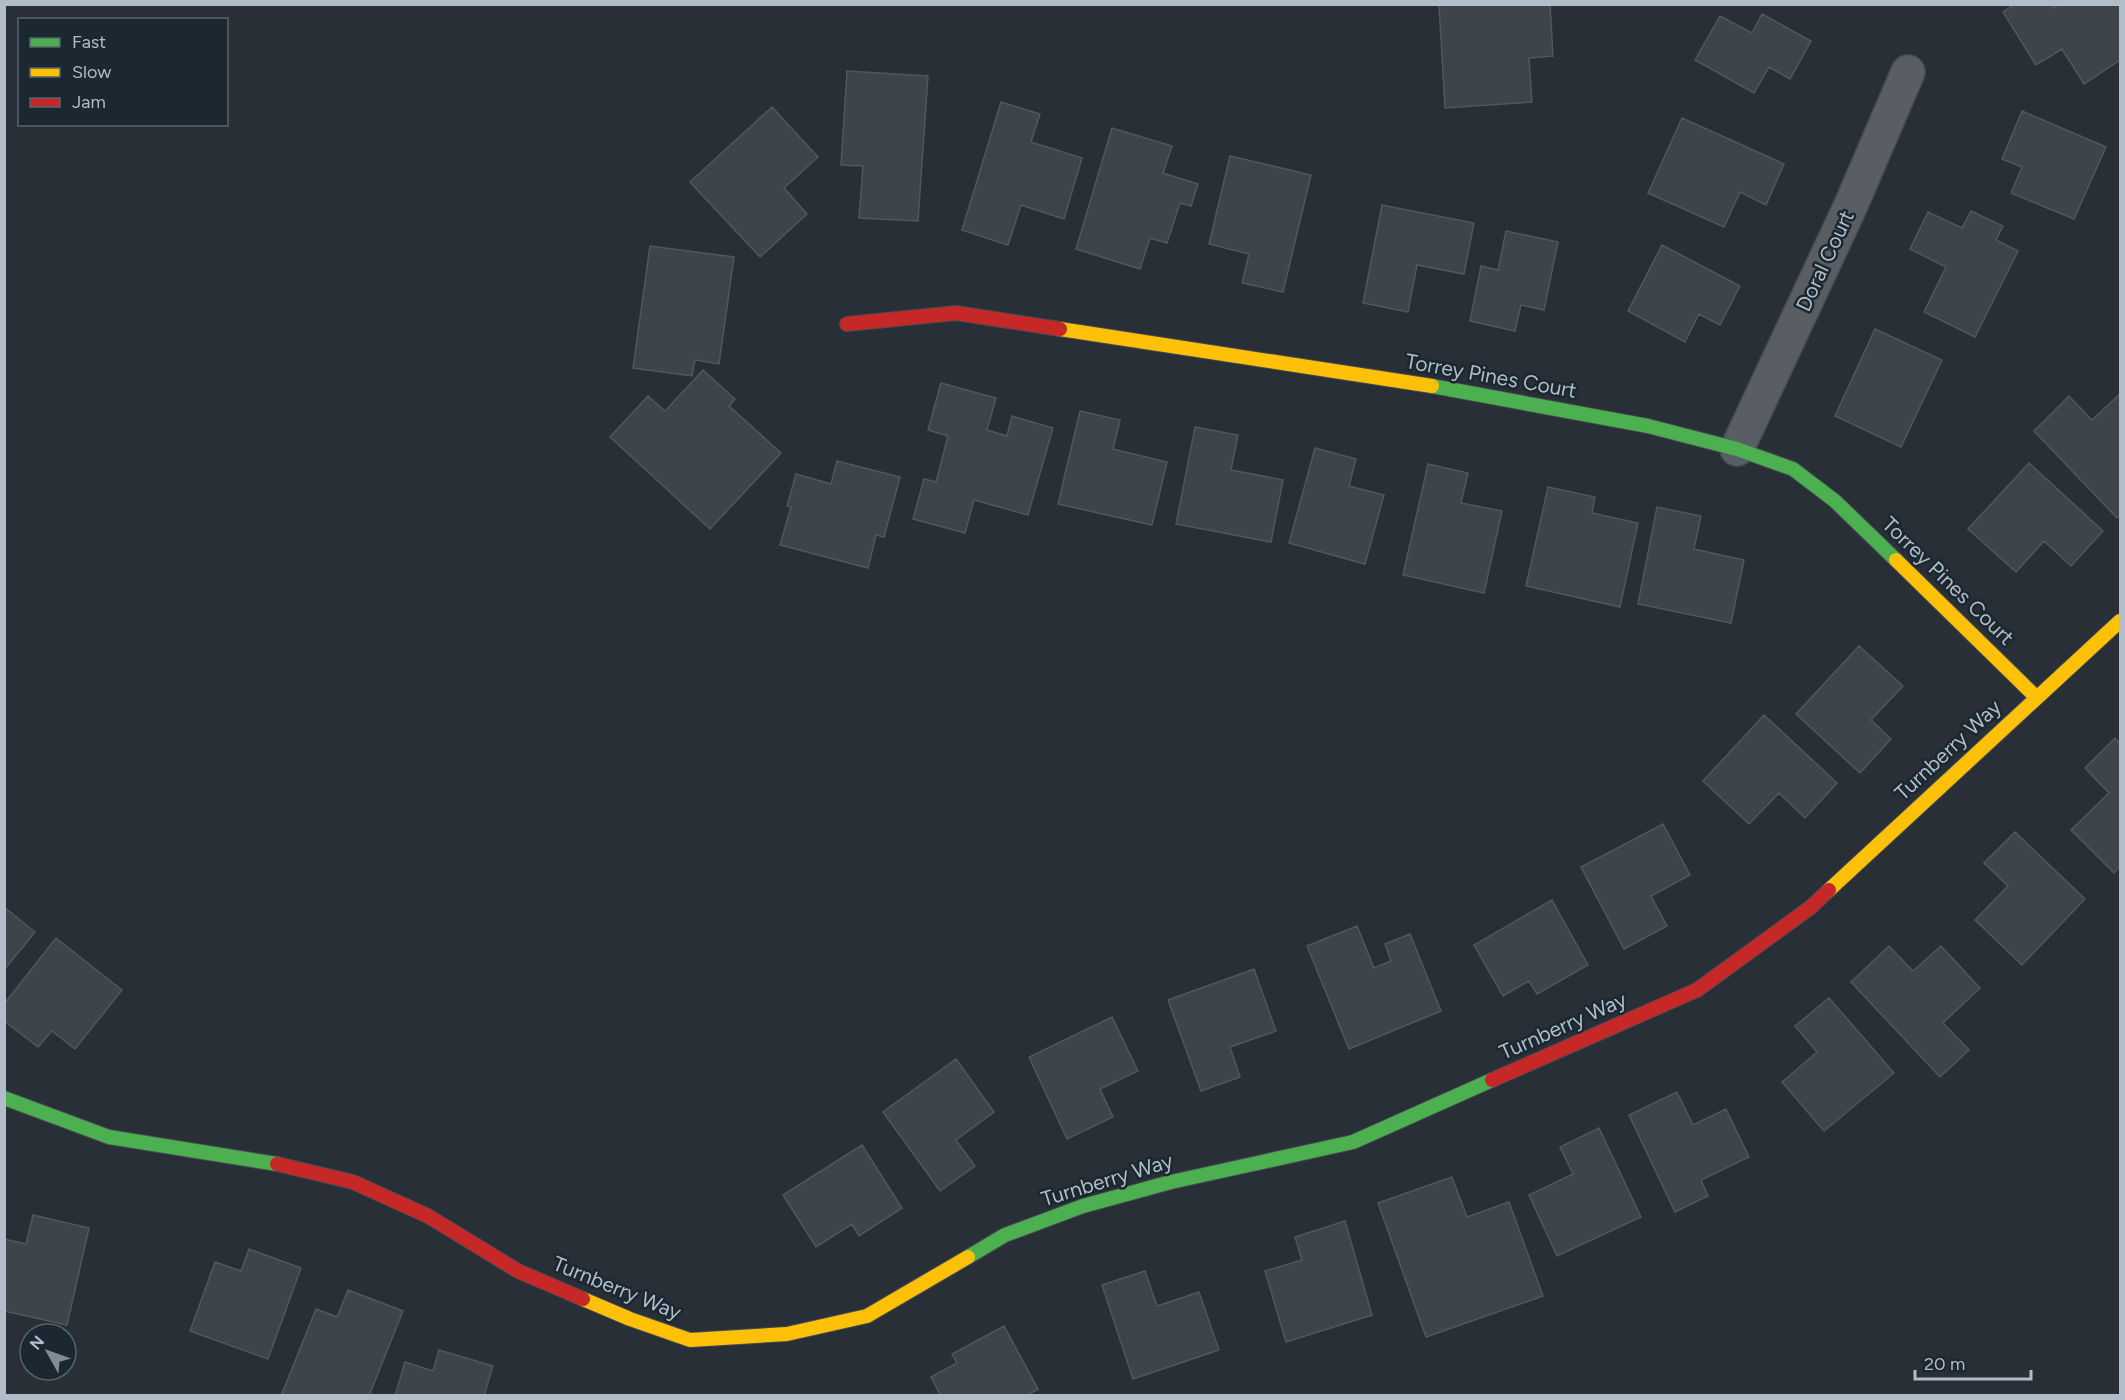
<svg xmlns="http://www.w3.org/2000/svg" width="2125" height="1400" font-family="Figtree,sans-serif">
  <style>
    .building { fill: #3d444a; stroke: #50575e; stroke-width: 1.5 }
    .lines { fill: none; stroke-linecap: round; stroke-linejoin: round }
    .street-casing { stroke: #464b51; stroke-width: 36 }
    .fast-casing { stroke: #464b51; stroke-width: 16 }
    .slow-casing { stroke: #464b51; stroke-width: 16 }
    .jam-casing { stroke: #464b51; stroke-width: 16 }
    .street { stroke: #585e64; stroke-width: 33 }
    .fast { stroke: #4caf50; stroke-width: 14 }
    .slow { stroke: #ffc107; stroke-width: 14 }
    .jam { stroke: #c62828; stroke-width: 14 }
    .labels { text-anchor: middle; stroke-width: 5; stroke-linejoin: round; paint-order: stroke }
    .street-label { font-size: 21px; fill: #b1bdc8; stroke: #1b2731 }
  </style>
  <rect width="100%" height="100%" fill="#282f36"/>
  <path class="building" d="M1550,4L1553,56L1529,58L1532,102L1445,108L1439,5Z
    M2015,4H2051L2053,8L2058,4H2120V60L2084,84L2062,49L2036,65L2003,12Z
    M1762,14L1811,41L1790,79L1769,67L1754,93L1695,60L1720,16L1752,33Z
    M847,71L928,76L918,221L859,218L863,166L841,165Z
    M1001,102L1040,114L1031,142L1082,158L1064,219L1021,205L1008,245L962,230Z
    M772,107L818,157L784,188L807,214L760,257L690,182Z
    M2022,111L2106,147L2074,219L2011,193L2022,167L2002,159Z
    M1682,118L1784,164L1766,205L1740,192L1724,227L1648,193Z
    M1112,128L1172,146L1163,173L1198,184L1191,206L1180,203L1167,243L1150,238L1140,269L1076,249Z
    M1230,156L1311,175L1283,292L1242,283L1249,254L1209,244Z
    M1382,205L1474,223L1464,274L1417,265L1408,312L1363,303Z
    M1971,211L2003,226L1996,240L2018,251L1975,337L1924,312L1946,267L1910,249L1928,212L1962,228Z
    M1506,231L1558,242L1544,310L1521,305L1515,331L1470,321L1481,266L1498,270Z
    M1662,245L1740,286L1720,325L1699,314L1685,342L1628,311Z
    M650,246L734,257L719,364L695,360L692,376L633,368Z
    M1875,329L1942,360L1901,447L1835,416Z
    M703,370L735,399L729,406L781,453L710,529L610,437L648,396L665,411Z
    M941,383L996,398L987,430L1007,436L1012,416L1053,428L1028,515L974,500L965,533L913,519L924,479L936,482L948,436L928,430Z
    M2120,394V515L2117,518L2034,431L2069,396L2092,420Z
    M1080,411L1120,420L1113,449L1167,462L1152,525L1058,504Z
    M1195,427L1238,435L1231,470L1283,480L1271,542L1176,524Z
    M1315,448L1356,459L1349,486L1384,495L1365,564L1289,543Z
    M837,461L900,477L884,537L876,535L868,568L780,545L791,507L787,506L796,474L831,484Z
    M2029,463L2103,531L2071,566L2044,541L2016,572L1968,529Z
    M1428,464L1468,473L1461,503L1502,511L1484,593L1403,575Z
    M1548,487L1595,497L1592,513L1638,523L1620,607L1526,586Z
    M1657,507L1701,516L1694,549L1744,560L1731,623L1638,604Z
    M1859,646L1903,686L1871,720L1891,739L1860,773L1796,714Z
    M1764,715L1837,783L1805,818L1779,793L1749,824L1703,781Z
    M2115,738L2120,744V866L2114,873L2071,830L2109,793L2085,768Z
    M1663,824L1690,875L1651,896L1667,926L1624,949L1581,867Z
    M2015,832L2085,899L2022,965L1975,920L2008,886L1984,863Z
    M1552,900L1588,965L1537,994L1529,981L1503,996L1474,945Z
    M4,907L35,932L4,970Z
    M1357,926L1374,968L1391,961L1385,944L1410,934L1441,1011L1349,1049L1307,946Z
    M56,938L122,990L75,1049L52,1031L38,1047L4,1021V1004Z
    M1889,946L1913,971L1941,946L1980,988L1943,1023L1969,1050L1940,1077L1851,982Z
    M1254,969L1276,1031L1230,1047L1240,1077L1201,1091L1168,1000Z
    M1829,998L1894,1073L1824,1131L1782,1082L1817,1052L1795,1026Z
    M1112,1017L1138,1071L1100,1089L1113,1117L1067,1139L1029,1057Z
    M956,1059L994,1112L956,1140L975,1166L940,1191L883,1112Z
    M1677,1092L1693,1125L1726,1109L1749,1157L1701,1180L1708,1196L1675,1212L1629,1115Z
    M1599,1128L1641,1217L1557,1256L1529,1195L1573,1174L1560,1147Z
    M862,1145L902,1208L859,1236L852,1224L816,1247L783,1195Z
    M1452,1177L1467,1217L1509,1202L1543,1296L1426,1337L1378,1203Z
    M33,1215L89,1228L67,1325L4,1311V1239L26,1244Z
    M1345,1221L1372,1315L1286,1342L1265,1271L1302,1260L1295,1237Z
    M249,1249L301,1268L268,1359L190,1331L215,1262L241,1271Z
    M1145,1271L1157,1306L1199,1292L1219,1350L1133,1379L1102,1285Z
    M348,1290L403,1311L369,1396H281L316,1309L337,1317Z
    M1004,1326L1038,1389L1026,1396H941L931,1377L957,1363L952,1354Z
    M439,1350L493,1366L484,1396H395L405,1362L433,1371Z"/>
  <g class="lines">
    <g class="street-casing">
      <path id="street" d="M1737,449L1851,205L1908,72"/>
    </g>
    <g class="fast-casing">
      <path id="fast" d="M1432,386L1648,426L1737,449L1793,469L1835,501L1896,560
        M4,1098L109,1137L277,1164
        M968,1257L1005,1235L1083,1206L1171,1182L1353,1142L1492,1080"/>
    </g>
    <g class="slow-casing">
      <path id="slow" d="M1060,329L1432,386
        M1896,560L2036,697
        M1829,890L2120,621
        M583,1299L630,1319L690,1340L787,1334L867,1316L968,1257"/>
    </g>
    <g class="jam-casing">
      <path id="jam" d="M847,324L956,313L1060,329
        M1492,1080L1697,990L1811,907L1829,890
        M277,1164L353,1182L428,1216L518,1271L583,1299"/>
    </g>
    <use href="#street" class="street"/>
    <use href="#fast" class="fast"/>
    <use href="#slow" class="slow"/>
    <use href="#jam" class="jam"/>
  </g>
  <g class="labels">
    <g class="street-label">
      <text transform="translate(1825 261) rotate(-65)" y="7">Doral Court</text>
      <text transform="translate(1491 376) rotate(10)" y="7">Torrey Pines Court</text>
      <text transform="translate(1948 581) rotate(44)" y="7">Torrey Pines Court</text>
      <text transform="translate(1948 750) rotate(-43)" y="7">Turnberry Way</text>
      <text transform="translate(1563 1026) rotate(-24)" y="7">Turnberry Way</text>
      <text transform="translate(1107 1180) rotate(-17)" y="7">Turnberry Way</text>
      <text transform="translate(617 1288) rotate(22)" y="7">Turnberry Way</text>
    </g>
  </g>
  <rect width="2125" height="1400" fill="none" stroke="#b1bdc8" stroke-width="12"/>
  <rect x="18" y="18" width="210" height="108" fill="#1b2731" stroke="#57636d" stroke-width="1.5"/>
  <rect x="30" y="38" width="30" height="9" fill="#4caf50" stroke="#57636d" stroke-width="1.5"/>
  <text x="72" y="48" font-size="18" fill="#b1bdc8">Fast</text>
  <rect x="30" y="68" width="30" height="9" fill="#ffc107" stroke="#57636d" stroke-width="1.5"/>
  <text x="72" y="78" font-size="18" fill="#b1bdc8">Slow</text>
  <rect x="30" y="98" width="30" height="9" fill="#c62828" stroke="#57636d" stroke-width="1.5"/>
  <text x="72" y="108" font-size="18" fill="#b1bdc8">Jam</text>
  <g transform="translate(48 1352) rotate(310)"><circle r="28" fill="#1b2731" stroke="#57636d" stroke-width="1.5"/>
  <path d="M0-4.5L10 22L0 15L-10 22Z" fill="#818b95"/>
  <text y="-9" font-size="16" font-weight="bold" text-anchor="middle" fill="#b1bdc8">N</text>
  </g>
  <path d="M1915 1370v9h116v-9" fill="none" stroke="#b1bdc8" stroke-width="3"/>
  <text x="1924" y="1370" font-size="18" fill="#b1bdc8" stroke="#1b2731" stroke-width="4.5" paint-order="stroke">20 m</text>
</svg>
